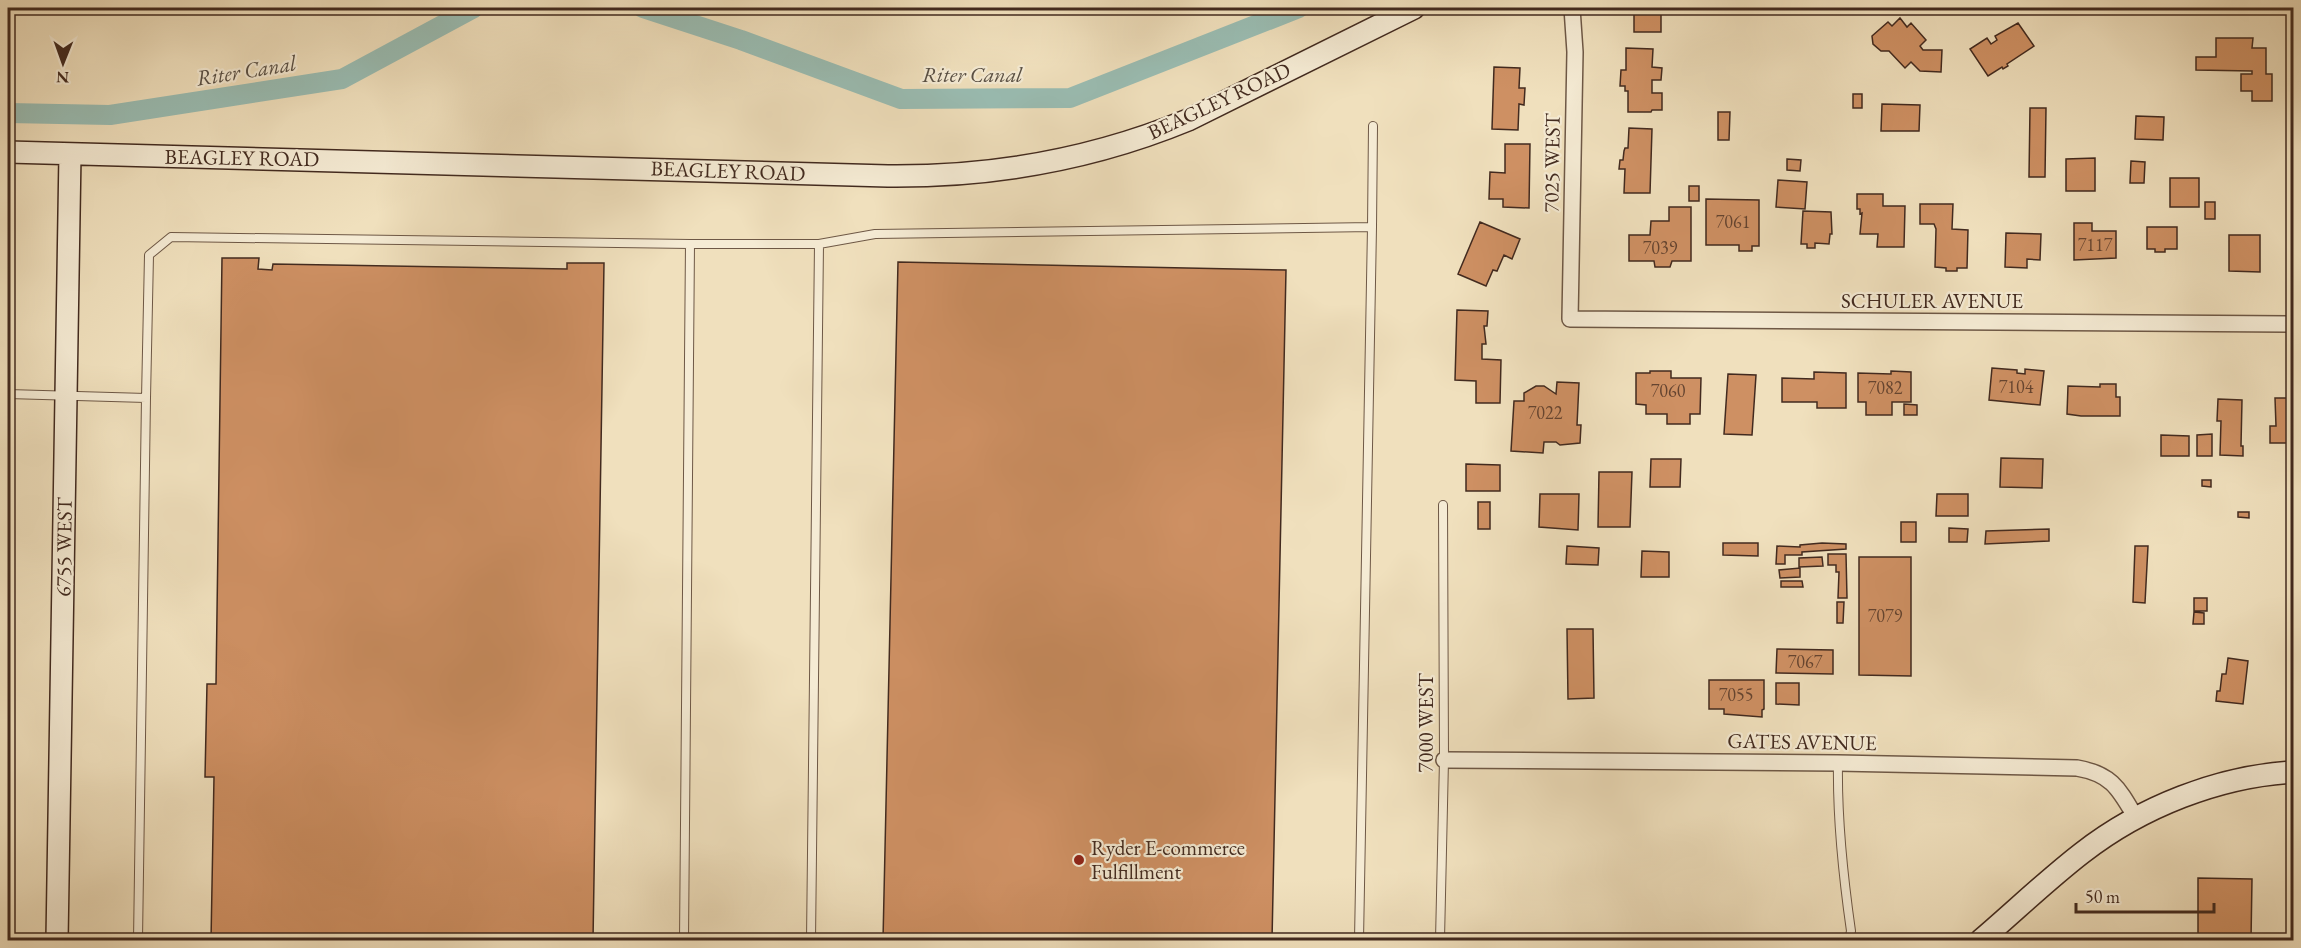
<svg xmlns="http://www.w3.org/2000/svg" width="2301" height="948" font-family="'EB Garamond',serif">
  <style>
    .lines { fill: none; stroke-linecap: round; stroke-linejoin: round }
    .canal { stroke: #9abdb3; stroke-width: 20 }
    .building { fill: #ce9063; stroke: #422a1f; stroke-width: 1.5 }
    .lane-casing { stroke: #6e5846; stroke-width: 10 }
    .street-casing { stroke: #6e5846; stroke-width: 18 }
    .secondary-casing { stroke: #422a1f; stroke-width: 24 }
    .lane { stroke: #f5ebd4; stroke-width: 8 }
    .street { stroke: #f5ebd4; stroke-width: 15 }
    .secondary { stroke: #f5ebd4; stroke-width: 21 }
    .poi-dot { fill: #8f2418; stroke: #f5ebd4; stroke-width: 2 }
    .labels { text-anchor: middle; stroke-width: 4.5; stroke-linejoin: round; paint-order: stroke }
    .number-label { font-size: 18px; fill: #654430 }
    .street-label { font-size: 21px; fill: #422a1f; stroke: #f5ebd4 }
    .poi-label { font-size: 21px; fill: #422a1f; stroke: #f5ebd4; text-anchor: start }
    .water-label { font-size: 22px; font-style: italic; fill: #584f44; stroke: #f5ebd4 }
  </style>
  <rect width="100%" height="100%" fill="#f0e0bd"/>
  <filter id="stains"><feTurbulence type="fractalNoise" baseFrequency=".00333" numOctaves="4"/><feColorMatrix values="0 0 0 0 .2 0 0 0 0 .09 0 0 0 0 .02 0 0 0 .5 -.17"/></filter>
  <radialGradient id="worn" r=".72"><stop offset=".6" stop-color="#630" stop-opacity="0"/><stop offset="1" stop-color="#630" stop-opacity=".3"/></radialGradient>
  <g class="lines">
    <path class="canal" d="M643,8L741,40L901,99L1070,98L1299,8
      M8,113L110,115L342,79L474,8"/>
  </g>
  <path class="building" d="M1629,8H1661V32H1634V9H1629Z
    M1900,18L1907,27L1911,23L1926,40L1920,46L1923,50H1942L1941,72L1920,71L1911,62L1905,68L1889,51H1881L1873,44L1872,36L1888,22L1892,26Z
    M2018,23L2034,46L2007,64L2008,66L2003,69L2002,67L1988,76L1970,49L1987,38L1991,44L1997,40L1995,36Z
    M2216,38H2253L2252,48H2266V74H2272V101H2252V91H2241V74H2252V71L2196,70V57H2216Z
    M1626,48L1653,49L1652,67L1662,68L1661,80H1652V93H1662V110H1652L1651,112H1628V91H1625V86H1620L1621,70H1626Z
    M1494,67L1520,68L1519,88H1525L1524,105L1519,104L1518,130L1492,129Z
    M1853,94H1862V108H1853Z
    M1882,104L1920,105L1919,131H1881Z
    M2030,108H2046L2045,177H2029Z
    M1718,112H1730L1729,140H1718Z
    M2136,116L2164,117L2163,140L2135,139Z
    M1629,128L1652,129L1650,193H1624L1625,169H1619L1620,160H1623L1624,151L1625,148H1628Z
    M1505,144H1530L1529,208L1503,207V199H1489L1490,172L1505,173Z
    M2095,158V191H2066V159Z
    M1787,159L1801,160L1800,171L1787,170Z
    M2131,161L2145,162L2144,183H2130Z
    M2170,178H2199V207H2170Z
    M1778,180L1807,182L1805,209L1776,207Z
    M1689,186H1699V201H1689Z
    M1857,194H1883V206H1905L1904,247H1877L1878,234H1860L1862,213L1860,214V209H1857Z
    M1706,199L1759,200V246H1752V251H1739V245H1706Z
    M2205,202H2215V219H2205Z
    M1920,204H1953L1952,229L1968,230L1967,268H1957V271H1946V268L1935,267L1936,229L1934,224H1920Z
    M1669,207H1691V261H1672L1670,267H1655L1654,261H1629V235H1650L1651,221H1669Z
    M1803,211L1831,212L1832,234H1830L1829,244L1815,243V248H1807V244H1801Z
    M1480,222L1520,239L1512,259L1504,255L1497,271L1493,270L1486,286L1458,274Z
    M2074,223H2092V231H2116V258L2074,260Z
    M2147,227H2177V249H2165V252H2155V249H2147Z
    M2006,233L2041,234L2040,260L2027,259V268L2005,267Z
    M2229,235H2260V272L2229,271Z
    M222,258H259L258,269L272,270L273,264L567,269V263H604L593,940H211L214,777H205L207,684H216Z
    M898,262L1286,270L1272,940H883Z
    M1457,310L1488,311L1487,326H1484L1486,344H1482V359L1501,360L1500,403H1476V381L1455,380Z
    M1992,368L2017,370V373L2025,374V369L2044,371L2040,405L1989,400Z
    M1650,371H1671V378H1701L1700,414H1690V424H1667V414H1646V405L1636,404V373H1650Z
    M1891,371L1911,372V402H1892V415H1866V402H1858V373L1891,374Z
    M1814,372L1846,373V408H1817V402H1782V378L1814,379Z
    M1728,374L1756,375L1752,435L1724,434Z
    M1557,382L1579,383L1577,425H1581L1580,443L1560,445L1556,442H1544L1543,453L1511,451L1514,401H1524V393L1536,386H1544L1556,394Z
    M2100,384H2116V397H2120V416H2081L2067,414L2068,386L2100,387Z
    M2275,398H2294V443H2270V426H2276Z
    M2218,399L2242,400L2241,446H2243V456L2220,455L2221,421H2217Z
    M1904,404L1917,405V415H1904Z
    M2212,434V456H2197V435Z
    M2161,435L2189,436V456H2161Z
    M2001,458L2043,459L2042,488L2000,487Z
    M1651,459H1681L1680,487H1650Z
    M1466,464L1500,465V491H1466Z
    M1599,472H1632L1630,527H1598Z
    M2202,480H2211V487L2202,486Z
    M1540,494H1579L1578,530L1539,527Z
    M1937,494H1968V516H1936Z
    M1478,502H1490V529H1478Z
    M2238,512H2249V518L2238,517Z
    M1901,522H1916V542H1901Z
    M1949,528L1968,529L1967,542H1949Z
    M2049,529V541L1985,544L1986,531Z
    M1723,543H1758V556L1723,555Z
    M1822,543L1846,544V549L1802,552V555H1785V564H1776L1777,546L1800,547V545Z
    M1567,546L1599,548L1598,565L1566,564Z
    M2135,546H2148L2145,603L2133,602Z
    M1642,551L1669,552V577H1641Z
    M1828,554H1846L1847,598H1838L1839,572H1836V565H1828Z
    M1822,557L1823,566L1799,567V558Z
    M1859,557H1911V676L1859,675Z
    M1800,568V577L1780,578L1779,570Z
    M1781,581H1802L1803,587H1781Z
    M2194,598H2207V611H2194Z
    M1837,602H1844L1843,623H1837Z
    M2194,612L2204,613V624H2193Z
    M1567,629H1593L1594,698L1568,699Z
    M1777,649L1833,650V674L1776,673Z
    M2228,658L2248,661L2243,704L2216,701L2217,691H2220L2222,674H2226Z
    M1709,680H1764V709L1762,710V717L1724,714V709H1709Z
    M1776,683H1799V705L1776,704Z
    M2198,878L2252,879L2251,940H2198Z"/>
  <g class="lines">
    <g class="lane-casing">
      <path id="lane" d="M1372,227L1373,126
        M819,244L875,234L1372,227L1359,940
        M8,394L146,398L149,255L171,237L690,244
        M1838,763C1837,820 1843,875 1851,931L1849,940
        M138,940L146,398
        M684,940L690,244H819L811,940
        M1440,940L1444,760L1443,505"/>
    </g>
    <g class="street-casing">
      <path id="street" d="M1572,8L1575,52L1570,319L2294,324
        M1444,760L1838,763L2077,768C2112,774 2119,789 2136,818"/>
    </g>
    <g class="secondary-casing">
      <path id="secondary" d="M8,152L888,176C993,177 1091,160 1188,120L1414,8
        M57,940L70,154
        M1981,940C2015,911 2047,880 2082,853C2141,807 2219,776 2294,772"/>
    </g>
    <use href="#lane" class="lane"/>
    <use href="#street" class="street"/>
    <use href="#secondary" class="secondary"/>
  </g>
  <circle class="poi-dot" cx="1079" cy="860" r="6"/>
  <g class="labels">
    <g class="number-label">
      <text x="1733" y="228">7061</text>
      <text x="2095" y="251">7117</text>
      <text x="1660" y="254">7039</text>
      <text x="2016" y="393">7104</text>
      <text x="1885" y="394">7082</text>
      <text x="1668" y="397">7060</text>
      <text x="1545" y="419">7022</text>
      <text x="1885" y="622">7079</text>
      <text x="1805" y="668">7067</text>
      <text x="1736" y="701">7055</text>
    </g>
    <g class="street-label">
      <text transform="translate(1219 101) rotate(-25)" y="7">BEAGLEY ROAD</text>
      <text transform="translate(242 158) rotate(1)" y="7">BEAGLEY ROAD</text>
      <text transform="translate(1552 163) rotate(-89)" y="7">7025 WEST</text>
      <text transform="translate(728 171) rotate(2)" y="7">BEAGLEY ROAD</text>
      <text x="1932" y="308">SCHULER AVENUE</text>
      <text transform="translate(64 547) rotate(-89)" y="7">6755 WEST</text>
      <text transform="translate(1426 723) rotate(-90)" y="7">7000 WEST</text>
      <text transform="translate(1802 742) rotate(1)" y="7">GATES AVENUE</text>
    </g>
    <g class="poi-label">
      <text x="1091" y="855">Ryder E-commerce<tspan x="1091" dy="24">Fulfillment</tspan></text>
    </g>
    <g class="water-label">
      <text transform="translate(246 70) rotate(-9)" y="8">Riter Canal</text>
      <text x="972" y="82">Riter Canal</text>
    </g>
  </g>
  <rect width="2301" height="948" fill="none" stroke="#f0e0bd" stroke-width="30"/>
  <rect x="9" y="9" width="2283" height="930" fill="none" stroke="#422a1f" stroke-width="3"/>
  <rect x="15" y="15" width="2271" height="918" fill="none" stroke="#422a1f" stroke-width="1.5"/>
  <g transform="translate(63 63) rotate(181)" stroke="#f5ebd4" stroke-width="4.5" paint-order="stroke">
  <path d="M0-4.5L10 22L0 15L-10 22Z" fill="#422a1f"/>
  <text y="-9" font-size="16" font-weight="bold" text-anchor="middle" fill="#422a1f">N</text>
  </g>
  <path d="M2076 903v9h138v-9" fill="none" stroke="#422a1f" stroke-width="3"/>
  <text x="2085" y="903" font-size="18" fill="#422a1f" stroke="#f5ebd4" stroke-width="4.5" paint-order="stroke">50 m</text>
  <rect width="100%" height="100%" filter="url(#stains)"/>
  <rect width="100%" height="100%" fill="url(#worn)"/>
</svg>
